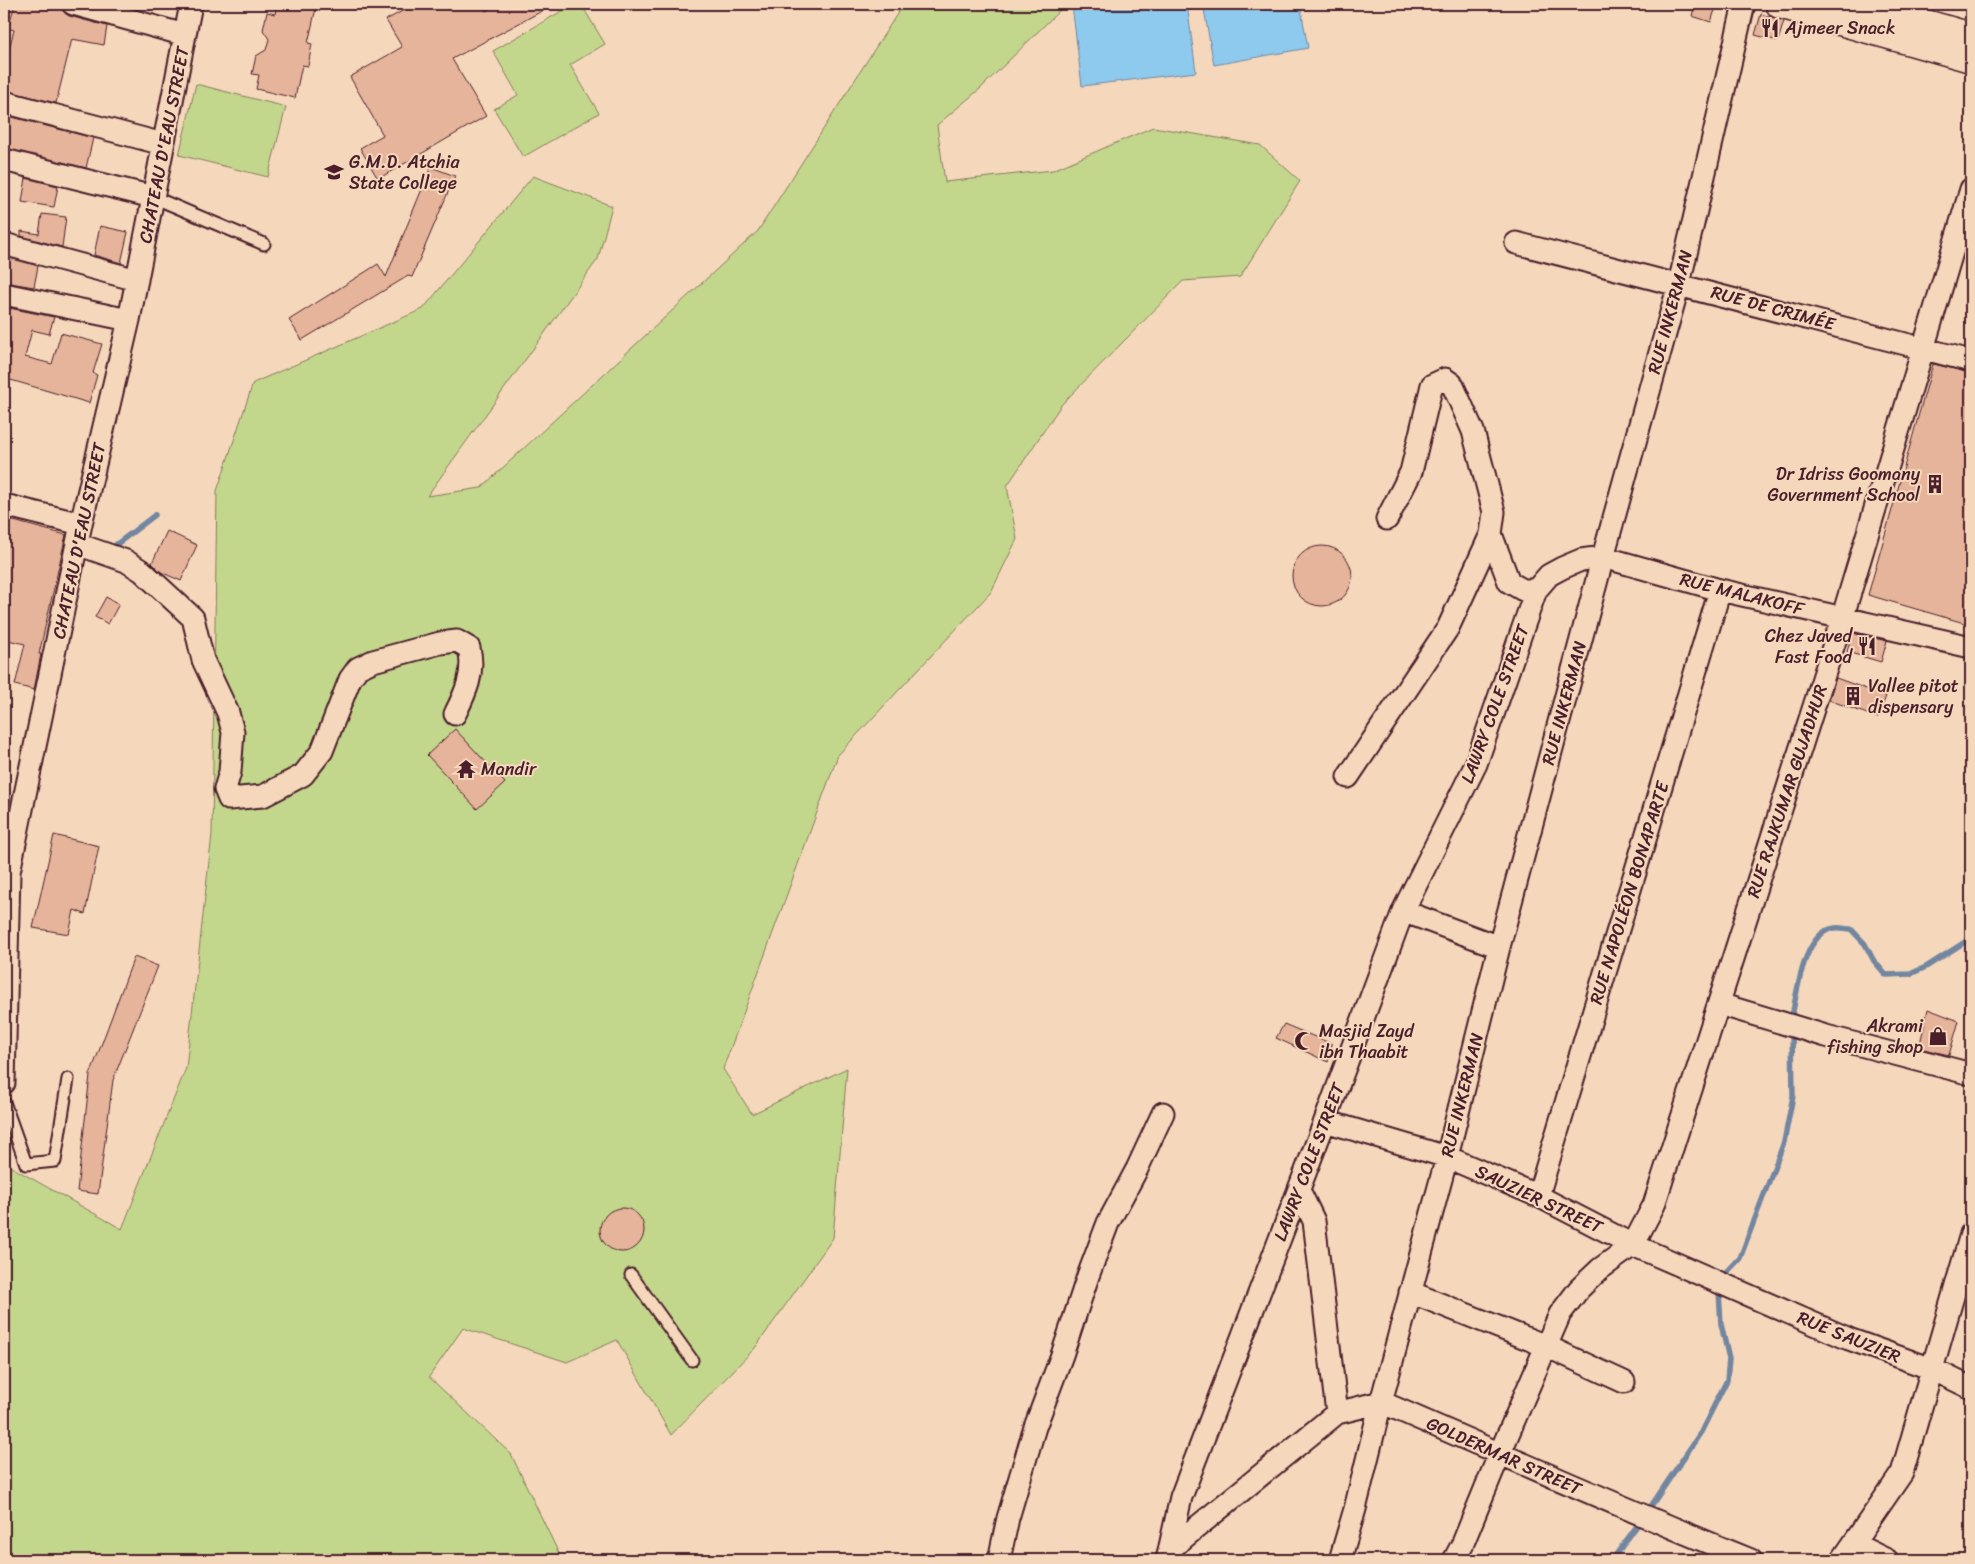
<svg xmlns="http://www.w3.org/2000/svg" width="1975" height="1564" font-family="Sriracha,sans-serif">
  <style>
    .green { fill: #c3d78c; stroke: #867b5c }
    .water { fill: #8ecaee; stroke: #7386a0 }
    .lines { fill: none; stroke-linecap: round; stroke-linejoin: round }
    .stream { stroke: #7386a0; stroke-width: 5.5 }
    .building { fill: #e6b49b; stroke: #4a1f2b }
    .lane-casing { stroke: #4a1f2b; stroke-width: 15 }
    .street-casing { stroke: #4a1f2b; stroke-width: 25 }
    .secondary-casing { stroke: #4a1f2b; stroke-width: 31 }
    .lane { stroke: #f5d8bc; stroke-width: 11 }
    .street { stroke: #f5d8bc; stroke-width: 21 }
    .secondary { stroke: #f5d8bc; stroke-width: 28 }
    .labels { text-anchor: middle; stroke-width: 4; stroke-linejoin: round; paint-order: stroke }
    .poi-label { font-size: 18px; fill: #4a1f2b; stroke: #f5d8bc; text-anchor: start }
    .street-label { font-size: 18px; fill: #4a1f2b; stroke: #f5d8bc }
  </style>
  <rect width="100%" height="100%" fill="#f5d8bc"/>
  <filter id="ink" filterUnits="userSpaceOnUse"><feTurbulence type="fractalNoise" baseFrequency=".02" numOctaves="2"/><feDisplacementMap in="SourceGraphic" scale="10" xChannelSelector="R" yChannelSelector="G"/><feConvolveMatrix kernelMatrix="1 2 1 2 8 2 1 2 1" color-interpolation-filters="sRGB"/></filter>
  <g filter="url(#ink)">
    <path class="green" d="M574,4H581L605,44L570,65L599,113L523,157L494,109L518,95L493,51Z
      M902,4H1066L981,88L937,125L945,182L1053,170L1153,127L1260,145L1300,181L1240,277L1183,281L1061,405L1007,486L1017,539L991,592L838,755L723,1069L752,1114L847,1068L833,1238L755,1348L671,1435L617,1340L567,1362L463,1328L429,1377L511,1454L562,1560H4V1163L122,1229L186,1068L212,834L217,491L253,383L423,309L533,176L612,206L598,259L427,496L481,488L758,231L899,11Z
      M196,84L286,107L268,177L179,155Z"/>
    <path class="water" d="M1086,4H1187L1196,72L1082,86L1072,5Z
      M1203,4H1300L1308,48L1214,65Z"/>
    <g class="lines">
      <path class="stream" d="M109,545L113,547L155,515
        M1791,1021C1797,996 1802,932 1835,928C1840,927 1846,929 1851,929L1865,944L1874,961L1886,975L1910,974L1926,967L1971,938
        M1647,1512L1701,1432L1727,1380L1729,1359L1721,1324L1719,1292L1726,1273L1740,1258L1784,1142L1793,1096L1792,1030
        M1612,1560L1642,1519"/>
    </g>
    <path class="building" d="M15,4H60L64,12L69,16L107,26L104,45L72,39L56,103L4,90V68L14,30L8,28Z
      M277,4H317L308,43L312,44L308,66L302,65L295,98L256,89L259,75L252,74L256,56L266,50L269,39L263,30L267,12L275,14Z
      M415,4H481L486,11L498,4H555L452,59L486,116L378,179L360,148L383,135L350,77L402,47L386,20Z
      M1695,4H1717L1711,22L1692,16Z
      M1761,14L1784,21L1778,41L1755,35Z
      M4,115L93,138L86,168L4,148Z
      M431,167L455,176L412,277L408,276L302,340L289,320L378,264L386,277Z
      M26,178L58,186L54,207L22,202Z
      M42,214L66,217L62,247L21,236V231L39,234Z
      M100,226L128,232L121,263L94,255Z
      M6,257L38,266L34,287L4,282Z
      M4,307L54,317L49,334L32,330L25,357L52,364L61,333L102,344L93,373L97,375L89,403L4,378Z
      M1933,364L1971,373V625L1868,595Z
      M6,519L66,535L39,654H41L34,690L15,685L25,644L4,639V528Z
      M167,531L197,545L181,581L161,572L152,563Z
      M1292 576a30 30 0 1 1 60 0a30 30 0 1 1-60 0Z
      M106,597L119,604L108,624L95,617Z
      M1852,633L1887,641L1881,662L1847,652Z
      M1836,678L1886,696L1878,718L1829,700Z
      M455,729L505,783L477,809L427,755Z
      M54,835L99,846L85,914L74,910L69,934L33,928Z
      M134,957L158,966L113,1080L98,1194L77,1191L90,1075Z
      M1928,1009L1959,1021L1949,1055L1919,1048Z
      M1284,1024L1332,1044L1328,1062L1276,1038Z
      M600 1230a22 22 0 1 1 44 0a22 22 0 1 1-44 0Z"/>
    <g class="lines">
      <g class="lane-casing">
        <path id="lane" d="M153,197L264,244
          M4,1102L26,1164L55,1161L68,1079
          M631,1275L692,1360"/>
      </g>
      <g class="street-casing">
        <path id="street" d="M73,4L185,35
          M4,102L163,144
          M4,160L153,197
          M1516,243L1971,361
          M4,244L137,280
          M4,294L129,320
          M4,505L81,524
          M1491,534L1509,582L1523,590H1536
          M77,544L126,561L142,571L193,618L203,660L228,713L233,732L230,772L225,789L229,799L263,796L303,775L322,751L350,679L358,668L373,661L440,643L457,641L469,648C475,673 466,692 455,714
          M1348,777L1448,628L1491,534L1494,512L1473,431L1458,397L1452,384L1445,379L1432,385L1411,472L1387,519
          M1403,911L1499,947
          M1719,1004L1826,1036L1971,1074
          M4,1083L9,872L81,524L129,320L191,4
          M1325,1121L1447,1157L1538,1196L1633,1245L1849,1339L1932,1369L1971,1388
          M1299,1190L1314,1221L1337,1413
          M1538,1196L1720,590
          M1410,1292L1546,1346L1624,1382
          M1381,1402C1504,1455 1626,1510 1751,1560
          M1854,1544L1887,1560
          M1170,1549L1337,1413L1381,1402
          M999,1560L1008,1518L1035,1427L1062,1355L1088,1276L1108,1223L1137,1169L1163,1113
          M1167,1560L1181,1497L1325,1121L1403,911L1476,764L1536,590L1549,575L1562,568L1581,560L1603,557L1720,590L1971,647
          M1340,1560L1355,1509L1381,1402L1447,1157L1499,947L1603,557L1679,284L1744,4
          M1454,1560L1463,1543L1500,1453L1560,1314L1579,1289L1600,1269L1633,1245L1654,1205L1842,619L1971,189
          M1842,1560L1902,1473L1971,1234"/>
      </g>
      <g class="secondary-casing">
        <path id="secondary" d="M1780,4L1971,58
          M1856,4L1971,37"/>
      </g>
      <use href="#lane" class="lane"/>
      <use href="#street" class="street"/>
      <use href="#secondary" class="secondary"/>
    </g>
  </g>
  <defs>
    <g id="restaurant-bare" transform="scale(1.5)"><path d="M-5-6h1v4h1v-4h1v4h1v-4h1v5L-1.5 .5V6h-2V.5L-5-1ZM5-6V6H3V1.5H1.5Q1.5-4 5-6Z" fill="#4a1f2b" stroke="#f5d8bc" stroke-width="2.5" paint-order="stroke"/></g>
    <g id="school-bare" transform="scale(1.5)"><path d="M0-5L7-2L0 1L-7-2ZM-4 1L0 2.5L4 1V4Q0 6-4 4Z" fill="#4a1f2b" stroke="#f5d8bc" stroke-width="2.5" paint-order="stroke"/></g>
    <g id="building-bare" transform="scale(1.5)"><path d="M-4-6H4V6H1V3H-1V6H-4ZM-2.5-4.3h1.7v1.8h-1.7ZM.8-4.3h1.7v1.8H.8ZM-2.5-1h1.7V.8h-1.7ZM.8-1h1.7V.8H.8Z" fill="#4a1f2b" stroke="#f5d8bc" stroke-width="2.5" paint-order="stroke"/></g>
    <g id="temple-bare" transform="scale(1.5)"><path d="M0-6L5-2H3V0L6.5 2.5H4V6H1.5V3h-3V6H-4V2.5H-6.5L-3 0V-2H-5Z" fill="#4a1f2b" stroke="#f5d8bc" stroke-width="2.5" paint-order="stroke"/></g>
    <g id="shop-bare" transform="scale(1.5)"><path d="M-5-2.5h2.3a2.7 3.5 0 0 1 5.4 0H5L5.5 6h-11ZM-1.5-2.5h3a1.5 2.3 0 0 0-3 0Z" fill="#4a1f2b" stroke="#f5d8bc" stroke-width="2.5" paint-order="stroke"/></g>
    <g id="mosque-bare" transform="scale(1.5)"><path d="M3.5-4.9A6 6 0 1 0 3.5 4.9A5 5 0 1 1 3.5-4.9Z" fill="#4a1f2b" stroke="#f5d8bc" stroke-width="2.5" paint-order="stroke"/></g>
  </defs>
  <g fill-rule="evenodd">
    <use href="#restaurant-bare" x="1770" y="28"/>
    <use href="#school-bare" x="334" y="172"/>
    <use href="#building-bare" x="1935" y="484"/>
    <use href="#restaurant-bare" x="1867" y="646"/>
    <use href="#building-bare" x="1853" y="696"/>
    <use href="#temple-bare" x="466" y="769"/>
    <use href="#shop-bare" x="1938" y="1036"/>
    <use href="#mosque-bare" x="1304" y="1041"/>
  </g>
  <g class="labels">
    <g class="poi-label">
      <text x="1785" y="34">Ajmeer Snack</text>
      <text x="349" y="168">G.M.D. Atchia<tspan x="349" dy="21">State College</tspan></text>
      <text x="1920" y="480" text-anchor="end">Dr Idriss Goomany<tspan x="1920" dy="21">Government School</tspan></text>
      <text x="1852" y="642" text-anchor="end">Chez Javed<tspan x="1852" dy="21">Fast Food</tspan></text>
      <text x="1868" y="692">Vallee pitot<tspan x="1868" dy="21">dispensary</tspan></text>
      <text x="481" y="775">Mandir</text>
      <text x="1923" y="1032" text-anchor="end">Akrami<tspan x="1923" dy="21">fishing shop</tspan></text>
      <text x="1319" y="1037">Masjid Zayd<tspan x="1319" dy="21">ibn Thaabit</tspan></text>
    </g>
    <g class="street-label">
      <text transform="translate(164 145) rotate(-79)" y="6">CHATEAU D'EAU STREET</text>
      <text transform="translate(1773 308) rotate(15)" y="6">RUE DE CRIMÉE</text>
      <text transform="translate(1670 312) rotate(-75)" y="6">RUE INKERMAN</text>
      <text transform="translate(79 541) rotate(-78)" y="6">CHATEAU D'EAU STREET</text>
      <text transform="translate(1742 594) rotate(14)" y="6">RUE MALAKOFF</text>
      <text transform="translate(1564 703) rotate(-75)" y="6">RUE INKERMAN</text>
      <text transform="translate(1495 704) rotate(-70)" y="6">LAWRY COLE STREET</text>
      <text transform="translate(1787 791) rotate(-72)" y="6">RUE RAJKUMAR GUJADHUR</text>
      <text transform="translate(1629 893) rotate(-73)" y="6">RUE NAPOLÉON BONAPARTE</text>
      <text transform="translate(1462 1095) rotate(-76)" y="6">RUE INKERMAN</text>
      <text transform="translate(1309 1162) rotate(-69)" y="6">LAWRY COLE STREET</text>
      <text transform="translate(1539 1199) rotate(25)" y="6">SAUZIER STREET</text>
      <text transform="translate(1849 1337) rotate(22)" y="6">RUE SAUZIER</text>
      <text transform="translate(1504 1456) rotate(24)" y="6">GOLDERMAR STREET</text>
    </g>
  </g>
  <rect width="1975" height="1564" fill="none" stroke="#f5d8bc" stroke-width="20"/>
  <rect x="10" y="10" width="1955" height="1544" fill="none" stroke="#4a1f2b" stroke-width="2" filter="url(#ink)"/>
</svg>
